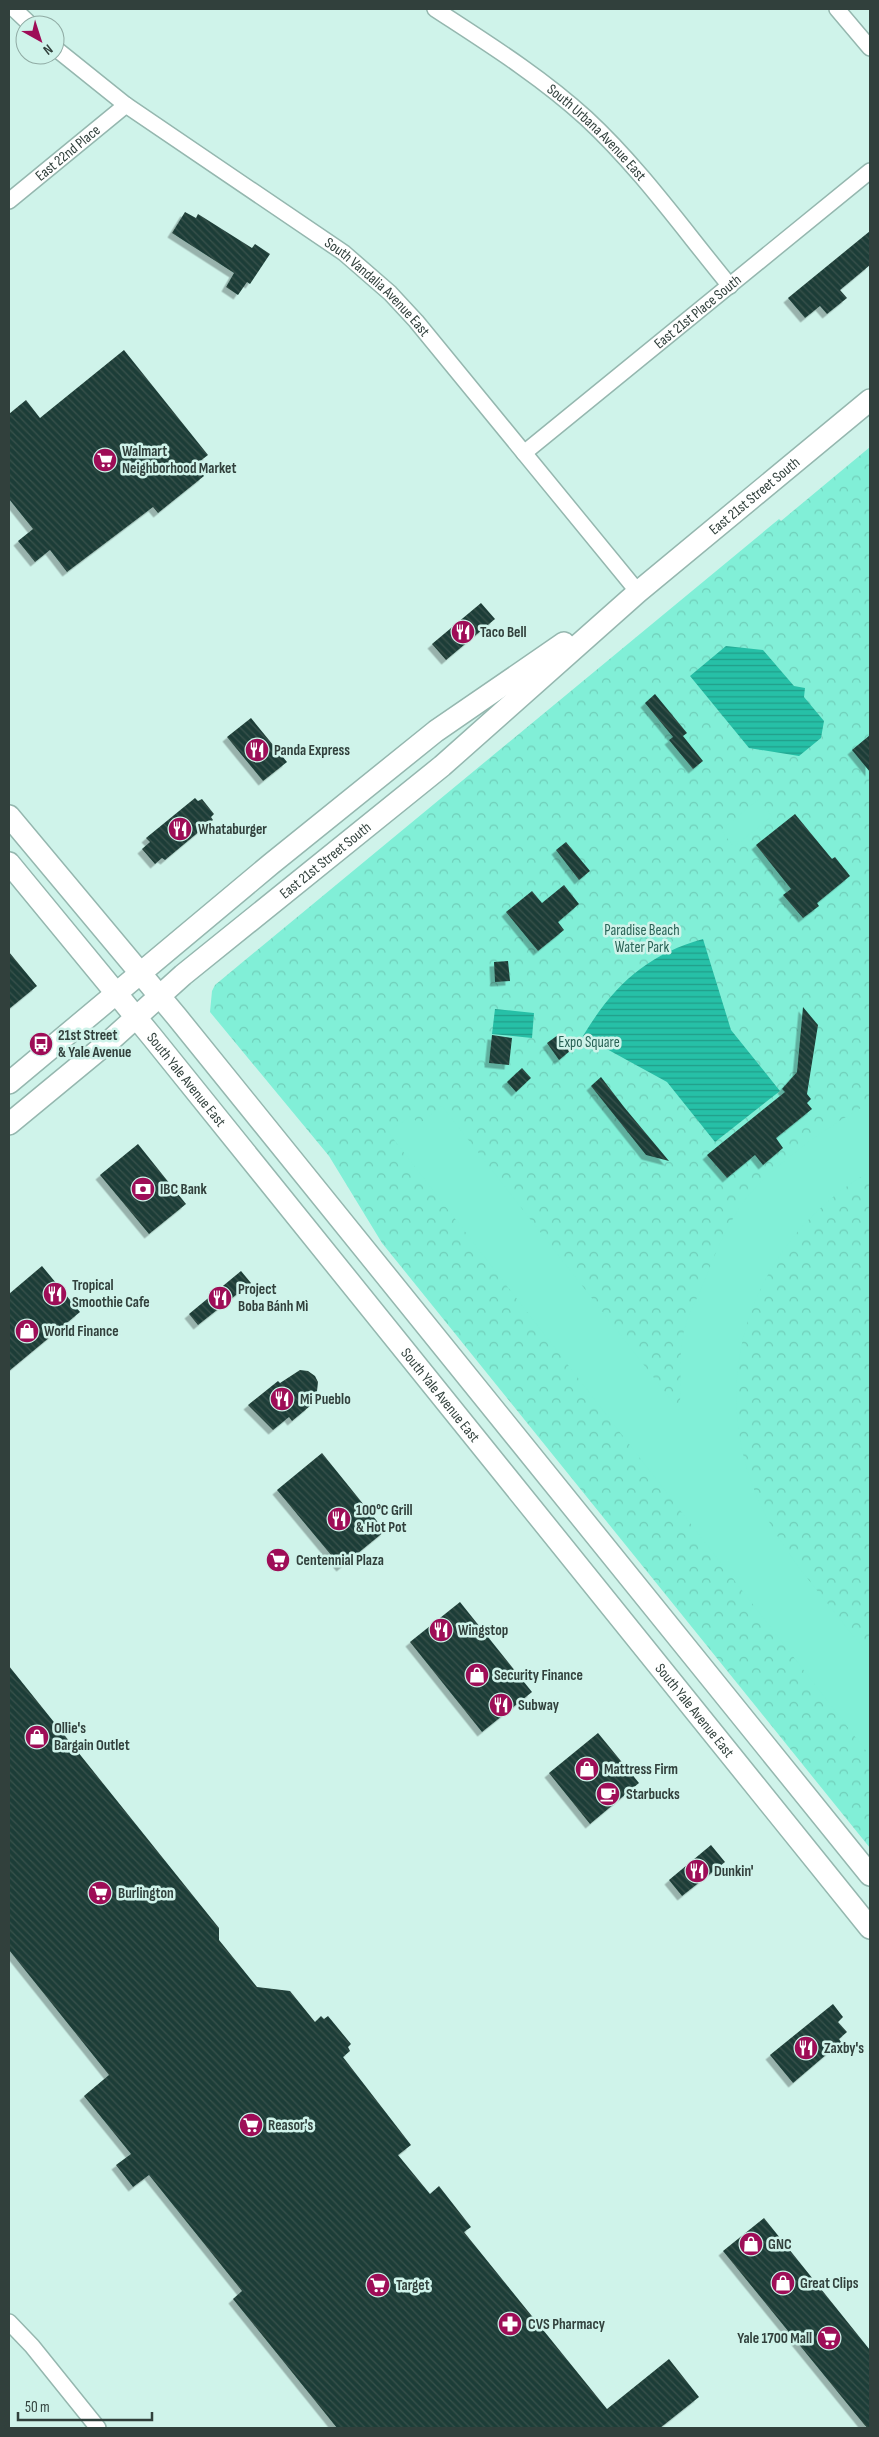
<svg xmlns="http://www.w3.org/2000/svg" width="879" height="2437" font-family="'Sofia Sans Condensed',sans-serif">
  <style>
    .park { fill: url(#park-crowns) }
    .garden { fill: #81efd7 }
    .water { fill: url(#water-rules) }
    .building { fill: url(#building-back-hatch); filter: url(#shadow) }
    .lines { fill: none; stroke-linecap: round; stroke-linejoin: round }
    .street-casing { stroke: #95b7af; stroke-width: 18 }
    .secondary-casing { stroke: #95b7af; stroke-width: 24 }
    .street { stroke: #fff; stroke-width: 15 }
    .secondary { stroke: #fff; stroke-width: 21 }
    .labels { text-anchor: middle; stroke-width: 5; stroke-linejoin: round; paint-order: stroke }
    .street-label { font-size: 15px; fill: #31403c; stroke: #cff3ea }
    .poi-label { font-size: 15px; font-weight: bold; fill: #31403c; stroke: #cff3ea; text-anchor: start }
    .park-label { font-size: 15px; fill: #296256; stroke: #cff3ea }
  </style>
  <defs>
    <pattern id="park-crowns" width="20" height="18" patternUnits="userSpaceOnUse" patternTransform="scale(1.25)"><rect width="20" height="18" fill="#81efd7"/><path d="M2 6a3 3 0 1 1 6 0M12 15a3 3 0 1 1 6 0" fill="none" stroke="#70ceb9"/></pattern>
    <pattern id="water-rules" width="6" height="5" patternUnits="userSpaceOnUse" patternTransform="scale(1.25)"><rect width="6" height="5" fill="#26c0a7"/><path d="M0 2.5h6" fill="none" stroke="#219d89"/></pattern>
    <pattern id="building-back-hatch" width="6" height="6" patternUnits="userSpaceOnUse" patternTransform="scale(1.25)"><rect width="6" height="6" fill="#1f3e37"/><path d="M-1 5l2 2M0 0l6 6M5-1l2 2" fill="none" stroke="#37524c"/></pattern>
    <filter id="shadow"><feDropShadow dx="-4.5" dy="4.5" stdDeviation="0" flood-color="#0004"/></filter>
  </defs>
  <rect width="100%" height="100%" fill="#cff3ea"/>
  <path class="park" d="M870,447V1848L382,1243L329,1156L210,1012L212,991L215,985L779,519L781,521Z"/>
  <path class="garden" d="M759,799L772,816L734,847L721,830Z
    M870,1103V1172C843,1186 820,1207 800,1229C723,1318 716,1438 778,1537C798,1569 824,1598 847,1628C853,1637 865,1647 870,1658C874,1667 870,1740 870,1756L388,1132L411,1116L419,1124L442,1106L679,1410C683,1383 677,1354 685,1327C689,1312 698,1297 704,1282C714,1256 725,1230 740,1207C763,1171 832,1123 870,1103Z"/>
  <path class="water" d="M726,646L763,650L794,686L805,688L804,697L824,721L821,738L799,756L749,748L690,676Z
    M703,939L731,1030L780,1091L715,1142L667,1082L583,1036C613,986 646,955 703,939Z
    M495,1009L534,1013L532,1038L492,1034Z"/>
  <path class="building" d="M185,212L196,218L198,214L252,248L255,244L270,254L250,284L247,282L238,295L226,287L234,273L172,233Z
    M870,231V265L840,290L847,298L827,314L820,306L805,318L788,298Z
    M124,350L208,455L195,465L204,476L158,513L153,507L67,572L50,550L35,562L18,541L33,529L9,499V414L26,400L40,418Z
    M481,603L495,619L446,660L432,644Z
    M655,694L687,733L683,736L703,761L693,769L669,740L673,737L645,703Z
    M251,718L287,762L263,781L227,737Z
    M870,735V772L852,750Z
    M195,798L198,801L202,799L214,814L211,817L213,820L165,860L162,858L155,864L142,849L150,842L146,838Z
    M795,814L832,859L835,857L850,876L817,903L819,906L803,918L783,895L791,889L756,845Z
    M566,842L590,871L579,880L556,850Z
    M564,885L579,904L558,922L564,930L538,951L506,912L532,891L542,903Z
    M9,952L37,986L9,1009Z
    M508,961L510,981L495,982L494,962Z
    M803,1007L818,1025L807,1094L811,1099L807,1103L812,1109L776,1138L783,1148L763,1165L755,1155L727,1178L707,1155L785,1092L782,1089L797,1072Z
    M492,1035L512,1038L509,1065L489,1063Z
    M558,1035L570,1051L559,1060L547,1043Z
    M522,1068L531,1078L516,1092L507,1082Z
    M601,1077L624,1107L669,1161L646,1155L591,1086Z
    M138,1144L186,1204L149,1234L100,1175Z
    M42,1266L80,1312L9,1371V1294Z
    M241,1271L251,1283L198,1325L189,1314Z
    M300,1370L308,1371L315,1376L318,1382L317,1391L309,1403L310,1406L292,1421L289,1417L273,1430L248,1405L278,1381L280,1383Z
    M322,1453L385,1531L341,1567L277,1490Z
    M460,1602L532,1692L482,1732L410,1642Z
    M9,1666L219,1928V1940L257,1987L290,1991L315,2022L321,2016L324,2019L328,2016L351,2044L348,2047L350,2051L343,2057L411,2145L398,2155L430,2194L439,2186L471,2227L464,2232L607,2409L669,2359L699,2397L660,2428H337L233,2299L242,2291L149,2175L133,2187L116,2165L131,2154L84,2096L109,2075L9,1950Z
    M598,1733L639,1783L590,1824L549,1773Z
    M711,1845L725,1862L682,1896L669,1880Z
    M833,2004L843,2017L838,2022L847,2032L839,2039L841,2042L793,2083L770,2055Z
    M764,2218L870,2350V2428H867L723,2251Z"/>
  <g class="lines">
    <g class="street-casing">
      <g id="street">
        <path d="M14,9L31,25"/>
        <path id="s1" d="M435,9C487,43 540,76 586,118C640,168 683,229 730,286"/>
        <path d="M837,9L870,48"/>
        <path id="s2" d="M55,48L126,105L344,253L390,293L416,321L638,592"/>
        <path id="s3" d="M9,201L126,105"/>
        <path id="s4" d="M524,453L870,171"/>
        <path d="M9,2322L32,2346L98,2428"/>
      </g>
    </g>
    <g class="secondary-casing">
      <g id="secondary">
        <path d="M9,816L177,1017L870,1875"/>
        <path id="s5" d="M9,863L153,1038L870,1928"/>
        <path d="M9,1083L271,864L436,731L564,643"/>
        <path id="s6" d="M9,1124L112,1039L183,975L442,766L638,592L870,400"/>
      </g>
    </g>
    <use href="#street" class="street"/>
    <use href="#secondary" class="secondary"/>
  </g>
  <defs>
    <g id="supermarket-disc" transform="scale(1.25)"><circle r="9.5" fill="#9e0d57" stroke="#cff3ea"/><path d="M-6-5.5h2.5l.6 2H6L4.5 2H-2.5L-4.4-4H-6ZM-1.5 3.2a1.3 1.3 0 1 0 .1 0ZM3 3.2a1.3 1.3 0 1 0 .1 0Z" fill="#fff"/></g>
    <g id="restaurant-disc" transform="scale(1.25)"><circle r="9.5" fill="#9e0d57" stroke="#cff3ea"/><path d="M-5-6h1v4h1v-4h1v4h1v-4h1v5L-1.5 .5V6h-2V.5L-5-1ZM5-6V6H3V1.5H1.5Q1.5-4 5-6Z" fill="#fff"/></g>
    <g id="bus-disc" transform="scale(1.25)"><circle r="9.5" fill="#9e0d57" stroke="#cff3ea"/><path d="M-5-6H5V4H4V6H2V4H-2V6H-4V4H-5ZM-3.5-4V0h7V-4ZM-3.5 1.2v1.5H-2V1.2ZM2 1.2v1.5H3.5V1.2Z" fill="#fff"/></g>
    <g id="bank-disc" transform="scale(1.25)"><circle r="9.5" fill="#9e0d57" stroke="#cff3ea"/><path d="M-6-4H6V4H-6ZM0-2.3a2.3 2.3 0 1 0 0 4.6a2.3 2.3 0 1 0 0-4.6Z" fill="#fff"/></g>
    <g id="shop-disc" transform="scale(1.25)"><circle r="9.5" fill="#9e0d57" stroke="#cff3ea"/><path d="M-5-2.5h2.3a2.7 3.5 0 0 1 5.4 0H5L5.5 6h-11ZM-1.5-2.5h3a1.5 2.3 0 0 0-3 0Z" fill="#fff"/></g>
    <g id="cafe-disc" transform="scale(1.25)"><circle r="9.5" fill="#9e0d57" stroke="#cff3ea"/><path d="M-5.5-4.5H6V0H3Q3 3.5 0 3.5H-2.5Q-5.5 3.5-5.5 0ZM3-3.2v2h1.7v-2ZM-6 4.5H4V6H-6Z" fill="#fff"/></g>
    <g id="pharmacy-disc" transform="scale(1.25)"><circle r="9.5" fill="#9e0d57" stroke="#cff3ea"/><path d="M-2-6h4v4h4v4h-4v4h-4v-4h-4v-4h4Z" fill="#fff"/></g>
  </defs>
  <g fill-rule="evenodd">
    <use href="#supermarket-disc" x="105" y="460"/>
    <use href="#restaurant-disc" x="463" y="632"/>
    <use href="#restaurant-disc" x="257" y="750"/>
    <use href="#restaurant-disc" x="180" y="829"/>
    <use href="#bus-disc" x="41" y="1044"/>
    <use href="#bank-disc" x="143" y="1189"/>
    <use href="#restaurant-disc" x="55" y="1294"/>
    <use href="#restaurant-disc" x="220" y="1298"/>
    <use href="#shop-disc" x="27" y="1331"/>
    <use href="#restaurant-disc" x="282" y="1399"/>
    <use href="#restaurant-disc" x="339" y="1519"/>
    <use href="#supermarket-disc" x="278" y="1560"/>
    <use href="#restaurant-disc" x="441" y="1630"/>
    <use href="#shop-disc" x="477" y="1675"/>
    <use href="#restaurant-disc" x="501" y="1705"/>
    <use href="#shop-disc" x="37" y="1737"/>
    <use href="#shop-disc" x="587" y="1769"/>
    <use href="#cafe-disc" x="608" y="1794"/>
    <use href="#restaurant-disc" x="697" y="1871"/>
    <use href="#supermarket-disc" x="100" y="1893"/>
    <use href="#restaurant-disc" x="806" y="2048"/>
    <use href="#supermarket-disc" x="251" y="2125"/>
    <use href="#shop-disc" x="751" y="2244"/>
    <use href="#shop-disc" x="783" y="2283"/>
    <use href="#supermarket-disc" x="378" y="2285"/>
    <use href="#pharmacy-disc" x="510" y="2324"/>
    <use href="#supermarket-disc" x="829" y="2338"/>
  </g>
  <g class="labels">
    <g class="street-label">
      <text dy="5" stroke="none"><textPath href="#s1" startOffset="204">South Urbana Avenue East</textPath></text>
      <text dy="5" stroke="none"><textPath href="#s3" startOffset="76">East 22nd Place</textPath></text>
      <text dy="5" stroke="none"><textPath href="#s2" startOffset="402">South Vandalia Avenue East</textPath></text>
      <text dy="5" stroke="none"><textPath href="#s4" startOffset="224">East 21st Place South</textPath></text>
      <text dy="5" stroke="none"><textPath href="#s6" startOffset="975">East 21st Street South</textPath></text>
      <text dy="5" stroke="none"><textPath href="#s6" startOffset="412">East 21st Street South</textPath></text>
      <text dy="5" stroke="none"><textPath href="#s5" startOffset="280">South Yale Avenue East</textPath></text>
      <text dy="5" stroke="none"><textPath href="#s5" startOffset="685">South Yale Avenue East</textPath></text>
      <text dy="5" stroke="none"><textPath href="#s5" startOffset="1090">South Yale Avenue East</textPath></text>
    </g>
    <g class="poi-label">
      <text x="122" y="456">Walmart<tspan x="122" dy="17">Neighborhood Market</tspan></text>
      <text x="480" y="637">Taco Bell</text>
      <text x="274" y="755">Panda Express</text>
      <text x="198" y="834">Whataburger</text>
      <text x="58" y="1040">21st Street<tspan x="58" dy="17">&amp; Yale Avenue</tspan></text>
      <text x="160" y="1194">IBC Bank</text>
      <text x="72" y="1290">Tropical<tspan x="72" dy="17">Smoothie Cafe</tspan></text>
      <text x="238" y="1294">Project<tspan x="238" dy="17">Boba Bánh Mì</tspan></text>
      <text x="44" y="1336">World Finance</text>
      <text x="300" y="1404">Mi Pueblo</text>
      <text x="356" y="1515">100°C Grill<tspan x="356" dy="17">&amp; Hot Pot</tspan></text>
      <text x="296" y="1565">Centennial Plaza</text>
      <text x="458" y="1635">Wingstop</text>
      <text x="494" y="1680">Security Finance</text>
      <text x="518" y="1710">Subway</text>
      <text x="54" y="1733">Ollie's<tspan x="54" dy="17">Bargain Outlet</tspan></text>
      <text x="604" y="1774">Mattress Firm</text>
      <text x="626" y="1799">Starbucks</text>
      <text x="714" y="1876">Dunkin'</text>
      <text x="118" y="1898">Burlington</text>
      <text x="824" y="2053">Zaxby's</text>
      <text x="268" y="2130">Reasor's</text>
      <text x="768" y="2249">GNC</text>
      <text x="800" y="2288">Great Clips</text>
      <text x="396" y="2290">Target</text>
      <text x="528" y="2329">CVS Pharmacy</text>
      <text x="812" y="2343" text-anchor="end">Yale 1700 Mall</text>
    </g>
    <g class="park-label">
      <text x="642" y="935">Paradise Beach<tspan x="642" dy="17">Water Park</tspan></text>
      <text x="589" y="1047">Expo Square</text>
    </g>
  </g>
  <rect width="879" height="2437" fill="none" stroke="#31403c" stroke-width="20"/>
  <g transform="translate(40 40) rotate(141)"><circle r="24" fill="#cff3ea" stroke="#90aba4"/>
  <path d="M0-4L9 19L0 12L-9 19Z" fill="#9e0d57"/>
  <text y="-8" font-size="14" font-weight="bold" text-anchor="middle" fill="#31403c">N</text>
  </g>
  <path d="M18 2412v8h134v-8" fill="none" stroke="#31403c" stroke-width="2.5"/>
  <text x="25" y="2412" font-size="15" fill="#31403c" stroke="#cff3ea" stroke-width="4" paint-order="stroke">50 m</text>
</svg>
